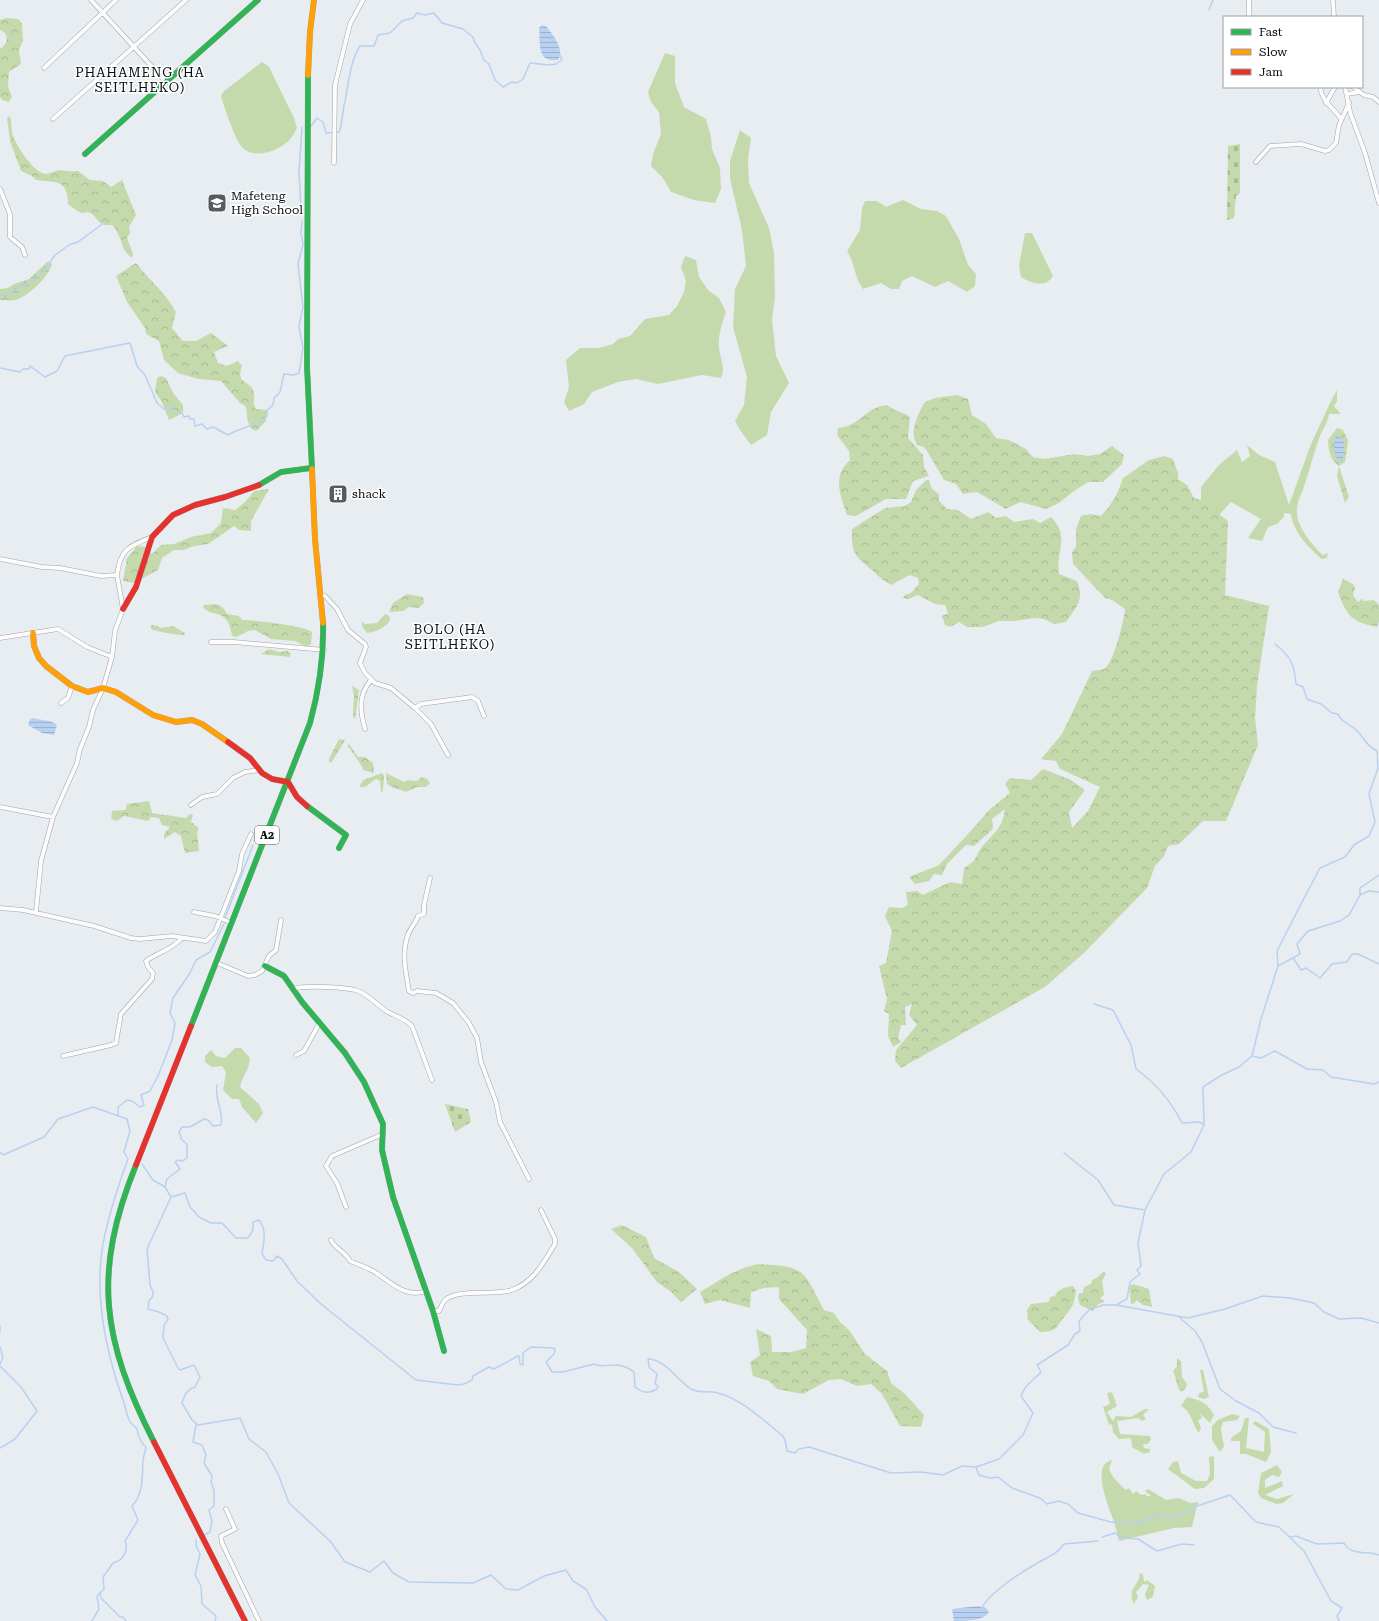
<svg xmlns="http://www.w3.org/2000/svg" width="1379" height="1621" font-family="'Roboto Serif',serif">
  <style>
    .green { fill: #c5daac }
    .forest { fill: url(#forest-crowns) }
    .wetland { fill: url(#wetland-marsh) }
    .cemetery { fill: url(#cemetery-stones) }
    .water { fill: url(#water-rules) }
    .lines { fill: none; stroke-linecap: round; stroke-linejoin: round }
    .stream { stroke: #b8d0f1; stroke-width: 1.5 }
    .street-casing { stroke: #a0a3a7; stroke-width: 5 }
    .fast-casing { stroke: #a0a3a7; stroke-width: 6 }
    .slow-casing { stroke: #a0a3a7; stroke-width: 6 }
    .jam-casing { stroke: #a0a3a7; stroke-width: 6 }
    .street { stroke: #fcfcfd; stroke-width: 4 }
    .fast { stroke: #30b455; stroke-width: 5.5 }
    .slow { stroke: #ff9f0a; stroke-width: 5.5 }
    .jam { stroke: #e5322d; stroke-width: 5.5 }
    .labels { text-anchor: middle; stroke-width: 3; stroke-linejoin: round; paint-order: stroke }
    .shield { fill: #fff; stroke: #535557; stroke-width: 1 }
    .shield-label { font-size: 11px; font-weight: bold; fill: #090c0f }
    .poi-label { font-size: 12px; fill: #090c0f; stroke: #fff; text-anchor: start }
    .neighbourhood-label { font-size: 13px; letter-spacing: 1px; fill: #090c0f; stroke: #fff }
  </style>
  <defs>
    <pattern id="forest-crowns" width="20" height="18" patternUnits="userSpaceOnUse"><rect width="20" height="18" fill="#c5daac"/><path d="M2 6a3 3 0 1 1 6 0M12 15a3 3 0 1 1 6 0" fill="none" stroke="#a8ba93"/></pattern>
    <pattern id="wetland-marsh" width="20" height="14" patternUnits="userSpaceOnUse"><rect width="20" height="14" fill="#c5daac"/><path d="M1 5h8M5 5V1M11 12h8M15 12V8" fill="none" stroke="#a8ba93"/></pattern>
    <pattern id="cemetery-stones" width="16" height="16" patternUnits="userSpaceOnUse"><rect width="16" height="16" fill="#c5daac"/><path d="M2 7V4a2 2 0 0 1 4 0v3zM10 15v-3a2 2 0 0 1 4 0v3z" fill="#a8ba93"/></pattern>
    <pattern id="water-rules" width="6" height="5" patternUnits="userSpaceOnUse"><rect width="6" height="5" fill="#b8d0f1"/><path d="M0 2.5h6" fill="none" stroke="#9db1cd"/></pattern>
  </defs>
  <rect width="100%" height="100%" fill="#e8edf2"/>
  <path class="green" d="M665,53L675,56V83L684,107L706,119L711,137L712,149L720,168L721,189L715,203L694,200L671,192L663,178L651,166L653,154L661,134L659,112L651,102L648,92Z
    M262,62L269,67L294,118L297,128C295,131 294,135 291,138C282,150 254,161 242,147C235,140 224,106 221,96L223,92Z
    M740,130L751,138L748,160L749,183L769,228L774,253L775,298L772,319L776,356L789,383L771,412L767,435L751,445L740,430L735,421L744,405L747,377L733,327L735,289L746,266L742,230L730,179V161Z
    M903,200L921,209L937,211L946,216L959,239L968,265L976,274L975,286L967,292L948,281L935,287L912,276L902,281L899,289H891L881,283L863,289C854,277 855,263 847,251L860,230L862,208L865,201H877L886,207Z
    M1025,233H1032L1053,276C1046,288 1032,284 1021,277L1019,266Z
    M685,256L696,260L699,277L708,290L719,298L726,312C722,323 718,336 719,347C720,359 726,367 721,378L702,375L658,384L636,379L618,382L592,392L584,404L569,411L564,402L569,387L566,360L580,348H599L613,344L618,339L630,336L645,319L669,315L677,306L684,292L686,281L681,267Z
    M1337,390V401L1334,406L1341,414H1329C1328,423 1323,428 1320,436C1314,452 1310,468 1305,484C1302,493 1296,503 1297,513C1297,527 1313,546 1323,555L1328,553L1327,558L1322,559C1309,548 1293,532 1291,514L1284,513V517L1277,524L1268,527L1262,541L1248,538L1261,519L1231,502L1219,515L1201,500V487L1219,465L1237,450L1242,462L1250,456L1247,445L1259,455L1275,462L1289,505L1311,444L1331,401Z
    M387,614L390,618C389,627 375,632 367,633L362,626V621L365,624L377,623L384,615Z
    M235,1048H241L250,1058C249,1072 243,1074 240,1087L259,1104L263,1113L256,1123L242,1107L239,1099H232L223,1090L226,1072L222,1066L212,1067L205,1062V1056L211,1050L216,1056L225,1058Z
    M1200,1370H1203L1209,1397L1204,1399L1198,1397L1199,1393L1204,1392Z
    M1112,1392L1117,1406L1107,1412L1113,1421L1116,1416L1131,1417L1145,1409H1149L1143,1415L1146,1419L1142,1421L1138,1418L1117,1421L1120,1434L1150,1436L1151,1439L1148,1444H1143L1144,1448L1150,1449V1452L1144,1454L1132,1447L1131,1438L1119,1439L1113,1432L1112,1424L1109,1425L1103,1407L1110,1404L1107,1393Z
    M1187,1397C1201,1400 1207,1403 1214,1415L1210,1423L1200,1413L1202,1418L1198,1420L1201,1428L1199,1433C1191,1423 1193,1413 1181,1406Z
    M1232,1414L1240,1416L1237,1420L1223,1422L1221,1429L1224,1447L1220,1452L1212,1440V1426L1218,1420Z
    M1245,1418H1249L1246,1448L1264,1452L1265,1432L1253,1424L1255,1421L1269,1429L1271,1452L1266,1462L1246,1454H1240V1441H1231V1438L1241,1431Z
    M1214,1456V1479L1204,1488L1195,1489L1168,1469L1173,1462L1178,1461L1181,1473L1196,1481H1207L1210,1474L1209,1457Z
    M1112,1460L1109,1469C1113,1479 1119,1483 1126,1490L1129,1488L1133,1494L1136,1491L1141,1495L1146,1494V1496H1151L1145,1491L1148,1489L1166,1500L1179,1498L1190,1503L1197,1502L1199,1503L1197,1505L1192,1527L1174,1528L1119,1541C1117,1534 1116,1527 1113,1519C1109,1507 1090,1464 1112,1460Z
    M1277,1465L1282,1472L1279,1477L1272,1475L1265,1480V1488L1282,1481L1283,1486L1265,1495L1277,1499L1294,1494L1283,1503L1277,1504L1261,1498L1258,1493L1261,1473Z
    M1140,1573L1143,1574L1144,1582L1147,1580L1155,1586L1153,1597L1147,1600L1145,1594L1149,1585L1143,1584L1136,1592L1138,1597L1134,1604C1126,1588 1139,1587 1140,1573Z"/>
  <path class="forest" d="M6,18L18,19L22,23L23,40L19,50L21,64L9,72L8,87L12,97L9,102L2,100L0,97V48L3,47C7,42 8,38 5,33L0,30V20Z
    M10,116C12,122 11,126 12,131C13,142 33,172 45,174C50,174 55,170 60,170C66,171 72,172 78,171L90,180L103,181L111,187L122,180L136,215L129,227L130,233L127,238L133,254L132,258C119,249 124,238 112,225C95,227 99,215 88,212C86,212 84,213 82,213C77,211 72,207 68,204C68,178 55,183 36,180L32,176L21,171L10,141L7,118Z
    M136,263C149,280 166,293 176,312L172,328L183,341H196L211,333L228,346L214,352L218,363L227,366L238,361L242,366C235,386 251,379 254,393C255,399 252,404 256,409L267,410L266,421L256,431C246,427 248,416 246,407L240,403L221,381L198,379L178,373L164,360L159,341L146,334L145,328L127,302L116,276Z
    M161,376L166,378L173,393L183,405V413L169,420L162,402L155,392L157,378Z
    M957,395L968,399L972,415L986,424L996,438L1009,440L1026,449L1033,457L1045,459L1074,454L1088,456L1100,454L1112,446L1124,455L1122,464L1103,482H1088L1074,491L1059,503L1046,509L1020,502L1006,509L977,492L963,494L956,484L944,480L927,451L924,447L917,445C909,432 917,415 925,402L935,398Z
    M887,405C894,411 902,411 910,417L908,438L923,455L924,467L929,476L913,481L906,499H886L856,516L847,515C840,494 832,476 850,460L849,451L837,435L838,428C861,426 865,407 887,405Z
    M1337,428L1343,430L1348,440L1345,462L1339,466L1349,497L1345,503L1337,476L1339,466C1329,459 1329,451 1328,440Z
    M1164,456L1173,459L1178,473V479L1187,485L1194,498L1201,500L1228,521L1225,595L1269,606L1257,686L1255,718L1258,745L1226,821H1203L1179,844L1168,846L1164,856L1155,866L1147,888L1084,953L1045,987L901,1068L895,1061L896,1050L917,1025L909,1015L912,1004L905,1007L906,1025H901L898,1038L901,1042L893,1047L888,1036L889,1014L884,1011L887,999L879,966L886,963L892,931L885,916L889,907L902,908L908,905L906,892L917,891L923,895L950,882L962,884L964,868C979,859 973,859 982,847C994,832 1002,830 1005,809L992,819L993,829L974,846L966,845L947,864L942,875L934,874L929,881L915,884L909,877L939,865L970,832L989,810L1010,793L1005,784L1010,778L1031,780L1043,769L1071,780L1085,790L1069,812L1072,828L1088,811L1100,787L1060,769L1056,761L1041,759L1062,734L1092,671C1096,670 1102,670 1104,669C1114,663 1124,620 1125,609L1112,600L1105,598L1073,564L1072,552L1076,547V529L1081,516L1090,514L1101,516C1112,504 1118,494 1123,478L1149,460Z
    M926,480H929L932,489L939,494V501L947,509L958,510L971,519L988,512L996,518L1006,516L1014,522L1033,519L1040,523L1051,517C1071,537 1055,551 1059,574L1077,581C1085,600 1076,607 1066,622L1054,624L1044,619L1035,618L1015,621H999L983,627H967L959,622L950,627L945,625L942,616L948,613L945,605L935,604L918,595L909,599L903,598L905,595L911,593L919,584L918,578L910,575L891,585C884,581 879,577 873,571C855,556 851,554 852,529L885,508L905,506L911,502L916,490Z
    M269,489L251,521V531L239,530L234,526L208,544L194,546L184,550H174L162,558L158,570L134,583L123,581L127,558L137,546L146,547L152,554L161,545L174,544L191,537L211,533L221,523L223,508L235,510L245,502L254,491Z
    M1343,579L1353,584L1355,588L1353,595L1358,602L1361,599L1364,601L1374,600L1379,605V621L1377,627C1351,622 1347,616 1338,592Z
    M407,594L423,597L424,603L419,608L408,607L404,611L389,612L393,603Z
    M204,605C217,604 221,602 227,614L239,616L242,620C254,620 306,626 312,632L311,644L307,647L295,641L271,639L255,630L248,631L236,637L232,636C228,606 212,619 203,607Z
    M151,625L157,626L161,628L173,626L185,633L184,635C182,636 154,631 151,629Z
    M269,649L280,652L288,651L291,654L290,657L261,654Z
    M352,686L359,690L355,720L353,716L354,696Z
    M339,739L345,740C344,742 332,762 331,763L329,762V759Z
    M349,744L358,757H365L373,763L374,773L363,770C363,766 351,750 347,746Z
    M382,773L384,776L383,791L381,792L380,781L376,779L365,787H359L363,780Z
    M386,773L404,782L407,780L417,781L421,777L427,779L430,783L426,787H417L406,792C400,789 394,789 387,784Z
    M149,801L152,813L186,818L190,814L193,815L191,822L199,828L197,832L199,851L185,853L181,836L175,832L164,839V834L170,827L162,825L159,818L151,817L148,821L124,816L117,821L111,819L112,811L126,810L127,804Z
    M622,1225L646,1237L654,1258L679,1272L697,1289L681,1302L670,1291L657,1282L632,1248L611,1229Z
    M758,1264C806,1266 803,1270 824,1310L834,1313L840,1322L849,1330L865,1354L887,1371L891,1383L905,1394L924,1415L921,1427L900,1426L882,1394L871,1384L857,1386L841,1379L829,1380L803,1394L777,1389L769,1381L753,1376L750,1362L760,1355L756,1329L771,1336L772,1352H791L806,1348L807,1330L779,1299V1287L764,1288L751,1292L750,1308L720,1300L705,1304L700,1292C719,1281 736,1268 758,1264Z
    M1104,1271L1106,1274L1102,1281L1104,1295L1100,1298L1105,1302L1098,1304L1093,1311L1080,1305L1078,1298L1079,1293H1083L1084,1287L1091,1284L1092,1280L1098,1277Z
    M1133,1284L1149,1289L1152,1307L1143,1305L1136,1300L1135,1303L1131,1304L1129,1286Z
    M1073,1286L1076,1291C1074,1305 1073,1306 1065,1316C1056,1327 1057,1332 1040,1332L1028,1320L1027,1310L1031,1304L1049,1302L1050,1297L1055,1296C1058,1289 1065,1287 1073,1286Z
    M1177,1358L1181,1361L1182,1377L1187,1384L1186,1388L1181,1392C1176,1387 1177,1378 1173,1371L1177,1366Z"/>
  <path class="wetland" d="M48,261L52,264C48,278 29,295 16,300C12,301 5,300 0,300V289L8,288L14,284L29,279Z"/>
  <path class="cemetery" d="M1240,144V193L1236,196L1234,218L1227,220L1228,146Z
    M445,1104L468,1109L471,1122L455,1132Z"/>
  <path class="water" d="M542,25L546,26C553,35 565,49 558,60C535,63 541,41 539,28Z
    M1337,434L1344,442L1343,459L1340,462C1333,454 1332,443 1337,434Z
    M34,718C42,721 50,719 57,725L54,735L42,733L28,725L30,719Z
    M978,1606L986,1608L989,1612C984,1621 965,1621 954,1621L952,1609Z"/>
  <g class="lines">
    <path class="stream" d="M1209,10L1213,0
      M311,126L317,118L323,122L326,133L339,132C343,122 342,112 345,101C349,82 350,62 360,46H374L378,35L390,33L402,21L413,18L417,13L425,15L434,13L442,23L463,29L473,37L474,41L480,50L484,60L489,64L495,80L503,87L512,82L517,83L523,79L530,63L549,65L556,64L562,60L560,55
      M301,208L299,172L302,127
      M0,294H8L30,282L43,273L55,255L69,245L78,242L105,222
      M0,368L20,372L23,369H29L30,366L45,377L57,371L65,356L130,343L137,366L145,375L157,403L164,409L171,408L176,412L182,413L184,417L189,416L190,419H194L195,426L202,424L207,429L213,427L228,435C241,427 255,427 267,416V410L273,405L274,398L280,392L284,374L293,375L299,373L303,348L299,326L303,307L298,264L303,244L301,233L302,221
      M1360,895L1369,891L1379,892
      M225,918L253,845
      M1294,959L1301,970L1306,968L1320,978L1332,964L1347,962L1352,954H1358L1379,964
      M1278,966L1300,954L1297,944L1308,931L1340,921L1349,915L1360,895V888L1379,875
      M1094,1004L1113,1010L1131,1045L1136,1069C1157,1084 1171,1101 1182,1123L1199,1122L1203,1124
      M1252,1056L1261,1058L1275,1051L1307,1069L1323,1070L1331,1077L1374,1084L1379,1082
      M118,1115V1107L127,1100L132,1101L140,1107L144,1105L141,1095L150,1091L158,1076L172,1040L175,1023L170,1013L173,998L190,973L196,960L210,952L224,924
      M0,1152L3,1155L44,1137L58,1119L93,1107L127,1119L130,1131L124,1152L128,1159C119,1183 111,1208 105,1234C92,1291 105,1350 124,1403C126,1409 127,1418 131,1423C132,1425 136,1426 137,1429C138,1435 141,1443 146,1447C145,1452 144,1455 143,1460C142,1475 144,1494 132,1506L138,1520L125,1541C129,1550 123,1561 113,1563L103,1577L104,1589L97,1596L99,1609L92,1621
      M1064,1153L1098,1180L1114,1205L1145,1210
      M142,1164L153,1180L165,1187L171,1197L185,1193L190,1207L199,1217L211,1223H222L236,1238H248L253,1230V1222L259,1220C267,1230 264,1242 262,1254L266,1260L273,1261L277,1256L282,1259L297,1281L321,1304L416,1380L458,1385L464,1384L472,1380L473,1376L489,1367L494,1369L518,1356H519L520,1364L523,1365V1353L531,1347L552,1348L555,1349L554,1354L546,1362L552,1372H563L594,1364C604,1370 616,1358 634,1372L635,1387C643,1393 648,1394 657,1389L658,1386L655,1384L657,1374L649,1367L648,1359C665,1359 678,1381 691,1389C700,1394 709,1390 718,1393C742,1399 764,1421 783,1436L785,1440L787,1451L795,1453L799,1449L809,1447L891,1473L921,1472L943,1475L962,1466L976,1467L999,1459L1023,1435L1033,1413L1021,1396C1026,1383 1032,1382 1041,1372L1037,1365L1068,1345L1075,1334L1080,1331L1079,1321L1090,1309L1103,1305H1116L1127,1299L1130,1282L1140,1274L1137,1270L1141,1266L1138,1243L1145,1210L1164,1174L1191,1152L1204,1125L1203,1087L1220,1076L1239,1067L1252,1056L1261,1019L1278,966L1277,951L1301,904L1320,868L1345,857L1354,845L1369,836L1375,822L1369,794L1378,768L1377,751C1365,744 1367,742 1359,733C1353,725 1341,723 1338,714L1332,713L1321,704L1307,699L1303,687L1296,684C1294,663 1291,657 1275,644
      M165,1187L167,1179L180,1169L175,1162L178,1160L183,1161L187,1158V1144L182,1140L179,1132L182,1127H190L204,1119L208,1120L213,1126L221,1125C224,1111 214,1099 217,1085
      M171,1197L147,1249L150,1285L153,1292V1296L149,1301L148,1309L159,1312L167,1316L168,1320L164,1325L163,1338L178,1368L180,1370L194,1365L200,1377L195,1387C187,1389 184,1395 182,1403L192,1420L198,1425L240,1418L249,1439L266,1452L278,1474L289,1503L331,1542L345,1562L370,1572L384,1561L393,1573L409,1582L473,1583L491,1575L506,1589L518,1590L544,1576L566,1570L573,1581L586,1589L595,1607L607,1621
      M1116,1305L1188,1318L1225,1309L1263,1296L1290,1298L1314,1303L1324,1312L1339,1319L1361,1318L1379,1323
      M1179,1317L1195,1331L1202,1342L1220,1389L1236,1401L1259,1413L1273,1427L1296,1433
      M0,1326V1332
      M0,1347L3,1358L0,1364
      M0,1366L21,1387L37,1411L15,1439L0,1448
      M196,1425L193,1442L202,1445L206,1455L204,1463L212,1476L211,1482L214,1490V1506L209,1510L212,1521L210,1532L205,1535
      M976,1467L979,1475L990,1478L998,1477L1012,1488L1040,1498L1047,1504L1059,1501L1068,1504L1078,1513L1111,1522L1136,1523L1160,1515L1175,1517L1197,1506L1230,1495L1256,1522L1279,1527L1304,1551L1331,1601L1342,1608L1337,1616L1339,1621
      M1102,1537L1115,1533L1121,1538L1138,1539L1157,1551L1182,1544L1194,1545
      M1290,1537L1296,1536L1317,1544L1344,1543C1352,1557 1367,1550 1379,1555
      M196,1540V1546L200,1554L195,1575L201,1586L202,1604L216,1616L215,1621
      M100,1592L101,1598L120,1617H123L126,1621
      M982,1608C988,1594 1020,1573 1034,1565C1045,1558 1057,1555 1064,1544L1098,1541"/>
    <g class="street-casing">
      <path id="street" d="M91,0L166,82
        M1249,0V17
        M1333,0L1334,17
        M44,68L116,0
        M1320,87C1322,102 1334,108 1341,119
        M1345,87L1350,112L1365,153L1379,203
        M1353,87L1364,95L1373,97L1379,102
        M1347,94L1360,92
        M1326,103L1335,87
        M53,119L186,0
        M1256,162L1270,146L1301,144L1325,151L1329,150L1336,143L1339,125L1349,103
        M334,163L335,85L350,24L363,0
        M0,189L10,214V237L22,247L25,255
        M0,559L42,567L60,568L101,576L117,575C120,549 129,546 152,537
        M321,595L325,596L337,609L348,630L365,644L366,647L360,663L365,673L375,683L391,688L415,708L421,704L472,697L478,701L484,716
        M0,638L58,629L87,647L112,657
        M211,642H234L324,650
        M61,703L68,698L72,686
        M415,708L431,724L448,755
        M365,729C360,711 358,695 371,680
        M191,805L202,797L217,794L233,778L245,772L259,770
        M0,807L53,817
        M430,878L424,905V914L418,916C416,923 410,928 408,935C401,953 406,973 409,991L413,993L417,991L436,993L453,1003L469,1023L477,1038L481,1062L496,1102L500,1122L529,1179
        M0,908L23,910L94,926L131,938L140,939L172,936L206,941L215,932L239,871L242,854L251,834
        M36,912L41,861L53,817L77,763L80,749L89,727L93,710L103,688L112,657L115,631L123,609L117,575
        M194,912L215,916L232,923
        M217,963L248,976L255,975L262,971L269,956L276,950L281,920
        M294,989C302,985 348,987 358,991C369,995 378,1006 388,1012C397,1017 405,1019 412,1026L432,1080
        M296,1055L304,1051L319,1024
        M63,1056L111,1045L116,1043L121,1014L152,979L153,973L148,967L146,961C158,952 172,950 182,938
        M346,1207L337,1183L326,1166L332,1156L383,1134
        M331,1240C335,1249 346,1252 350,1261C357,1264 366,1267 373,1271C390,1281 405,1299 426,1291
        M433,1311H439C441,1308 442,1303 445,1300C458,1288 495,1296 512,1290C534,1282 544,1262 555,1244V1239L541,1210
        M226,1509L235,1529L221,1536L222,1543L259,1621"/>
    </g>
    <g class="fast-casing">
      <path id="fast" d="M308,75L307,367L312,469
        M85,154L258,0
        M259,485L281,472L311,468
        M307,806L346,835L339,848
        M265,966L284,976L302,1002L345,1053L364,1082L383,1124L382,1150L393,1197L433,1311L444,1351
        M191,1026L310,723C319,690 324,658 323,623
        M136,1165C92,1273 102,1340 154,1442"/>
    </g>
    <g class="slow-casing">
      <path id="slow" d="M308,75L310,32L314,0
        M312,469L315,539L323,623
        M33,633L34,646L39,658L46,666L72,686L88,692L103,688L116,692L153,715L176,722L192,720L202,724L228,742"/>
    </g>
    <g class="jam-casing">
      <path id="jam" d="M123,609L136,587L152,537L173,515L195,505L225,497L259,485
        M228,742L250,758L262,773L272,779L288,782L297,797L307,806
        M136,1165L191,1026
        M154,1442L245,1621"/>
    </g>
    <use href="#street" class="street"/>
    <use href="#fast" class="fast"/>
    <use href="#slow" class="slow"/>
    <use href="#jam" class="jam"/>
  </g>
  <defs>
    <g id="school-square" transform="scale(1)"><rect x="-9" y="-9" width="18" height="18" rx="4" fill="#575b5e" stroke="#fff"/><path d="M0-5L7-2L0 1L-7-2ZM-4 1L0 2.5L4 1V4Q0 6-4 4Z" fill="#fff"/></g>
    <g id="building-square" transform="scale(1)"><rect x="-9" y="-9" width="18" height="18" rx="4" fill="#575b5e" stroke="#fff"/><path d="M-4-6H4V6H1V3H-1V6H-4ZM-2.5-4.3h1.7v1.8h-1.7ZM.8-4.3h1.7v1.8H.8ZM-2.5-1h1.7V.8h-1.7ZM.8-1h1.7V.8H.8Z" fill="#fff"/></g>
  </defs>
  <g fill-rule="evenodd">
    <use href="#school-square" x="217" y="203"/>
    <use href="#building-square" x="338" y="494"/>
  </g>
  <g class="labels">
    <rect class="shield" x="255" y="826" width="24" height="18" rx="3"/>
    <g class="shield-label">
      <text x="267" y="839">A2</text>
    </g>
    <g class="poi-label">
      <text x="231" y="200">Mafeteng<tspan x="231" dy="14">High School</tspan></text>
      <text x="352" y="498">shack</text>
    </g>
    <g class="neighbourhood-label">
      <text x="140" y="77">PHAHAMENG (HA<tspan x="140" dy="15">SEITLHEKO)</tspan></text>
      <text x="450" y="634">BOLO (HA<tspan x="450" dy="15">SEITLHEKO)</tspan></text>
    </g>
  </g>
  <rect x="1223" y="16" width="140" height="72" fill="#ffffff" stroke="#9d9e9f"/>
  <rect x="1231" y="29" width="20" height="6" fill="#30b455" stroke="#9d9e9f"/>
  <text x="1259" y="36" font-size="12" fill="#090c0f">Fast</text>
  <rect x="1231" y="49" width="20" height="6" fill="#ff9f0a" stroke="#9d9e9f"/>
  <text x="1259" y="56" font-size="12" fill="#090c0f">Slow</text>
  <rect x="1231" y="69" width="20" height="6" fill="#e5322d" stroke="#9d9e9f"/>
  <text x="1259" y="76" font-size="12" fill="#090c0f">Jam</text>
</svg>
